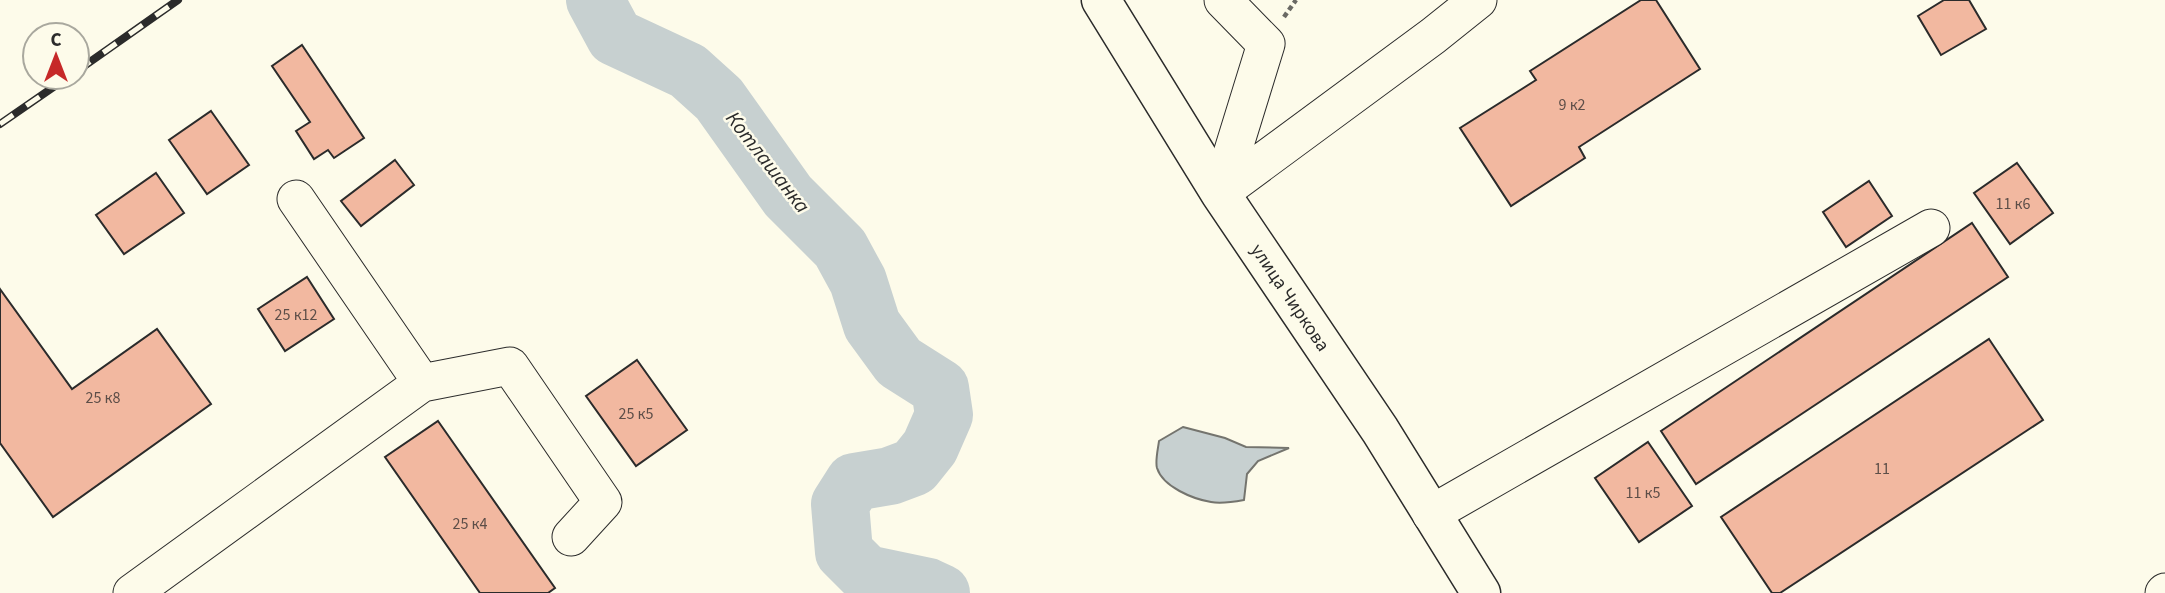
<svg xmlns="http://www.w3.org/2000/svg" width="2165" height="593" font-family="'Source Sans 3',sans-serif">
  <style>
    .water { fill: #c7d0d0; stroke: #74746e; stroke-width: 2 }
    .lines { fill: none; stroke-linecap: round; stroke-linejoin: round }
    .river { stroke: #c7d0d0; stroke-width: 58 }
    .building { fill: #f2b8a0; stroke: #2b2b2b; stroke-width: 2 }
    .minor-casing { stroke: #2b2b2b; stroke-width: 39 }
    .major-casing { stroke: #2b2b2b; stroke-width: 41 }
    .path { stroke: #6a6964; stroke-width: 4.5; stroke-dasharray: 5 3.5; stroke-linecap: butt }
    .minor { stroke: #fdfbea; stroke-width: 37 }
    .major { stroke: #fdfbea; stroke-width: 38 }
    .rail-casing { stroke: #2b2b2b; stroke-width: 8 }
    .rail { stroke: #fdfbea; stroke-width: 5; stroke-dasharray: 16; stroke-linecap: butt }
    .labels { text-anchor: middle; stroke-width: 5; stroke-linejoin: round; paint-order: stroke }
    .number-label { font-size: 16px; fill: #5d4e48 }
    .street-label { font-size: 19px; fill: #2b2b2b; stroke: #fdfbea }
    .water-label { font-size: 21px; font-style: italic; fill: #2b2b2b; stroke: #fdfbea }
  </style>
  <rect width="100%" height="100%" fill="#fdfbea"/>
  <path class="water" d="M1183,427L1225,438L1246,447L1289,448L1258,461L1247,474L1244,500C1233,502 1222,504 1211,502C1193,499 1163,487 1157,468C1155,461 1158,449 1159,441Z"/>
  <g class="lines">
    <path class="river" d="M595,0L615,37L688,71L719,99L788,196L840,248L858,281L872,325L899,362L940,388L944,415L930,447L914,467L890,476L854,482L840,504L844,552L866,574L928,587L941,593"/>
  </g>
  <path class="building" d="M1641,0H1656L1700,69L1579,147L1585,158L1511,206L1460,128L1536,80L1530,71Z
    M1944,0H1969L1986,29L1941,55L1918,16Z
    M302,45L364,138L334,158L328,150L314,159L296,131L310,122L272,66Z
    M211,111L249,165L207,194L169,140Z
    M395,160L414,185L361,226L341,201Z
    M2017,163L2053,213L2010,244L1974,193Z
    M156,173L184,213L124,254L96,215Z
    M1869,181L1892,216L1846,247L1823,212Z
    M1972,223L2008,277L1696,484L1661,431Z
    M307,277L334,319L285,351L258,309Z
    M0,289L72,389L157,329L211,404L53,517L0,443Z
    M1989,339L2043,420L1780,593H1772L1721,517Z
    M637,360L687,430L636,466L586,396Z
    M438,421L555,588L548,593H480L385,457Z
    M1648,442L1692,506L1639,542L1595,478Z"/>
  <g class="lines">
    <g class="minor-casing">
      <path id="minor" d="M1220,193L1433,36L1478,0
        M1220,193L1266,44L1223,0
        M422,383L510,366L603,502L571,537
        M1431,514L1931,228
        M132,593L422,383L296,199
        M2164,593L2165,592"/>
    </g>
    <g class="major-casing">
      <path id="major" d="M1101,0L1220,193L1380,430L1481,593"/>
    </g>
    <path class="path" d="M1284,17L1296,0"/>
    <use href="#minor" class="minor"/>
    <use href="#major" class="major"/>
    <g class="rail-casing">
      <path id="rail" d="M77,71L178,0
        M0,124L68,77"/>
    </g>
    <use href="#rail" class="rail"/>
  </g>
  <g class="labels">
    <g class="number-label">
      <text x="1572" y="110">9 к2</text>
      <text x="2013" y="209">11 к6</text>
      <text x="296" y="320">25 к12</text>
      <text x="103" y="403">25 к8</text>
      <text x="636" y="419">25 к5</text>
      <text x="1882" y="474">11</text>
      <text x="1643" y="498">11 к5</text>
      <text x="470" y="529">25 к4</text>
    </g>
    <g class="street-label">
      <text transform="translate(1291 297) rotate(56)" y="7">улица Чиркова</text>
    </g>
    <g class="water-label">
      <text transform="translate(768 162) rotate(52)" y="7">Котлашанка</text>
    </g>
  </g>
  <g transform="translate(56 56)"><circle r="33" fill="#fdfbea" stroke="#a9a89e" stroke-width="2"/>
  <path d="M0-5L12 26L0 18L-12 26Z" fill="#c62828"/>
  <text y="-10" font-size="19" font-weight="bold" text-anchor="middle" fill="#2b2b2b">С</text>
  </g>
</svg>
